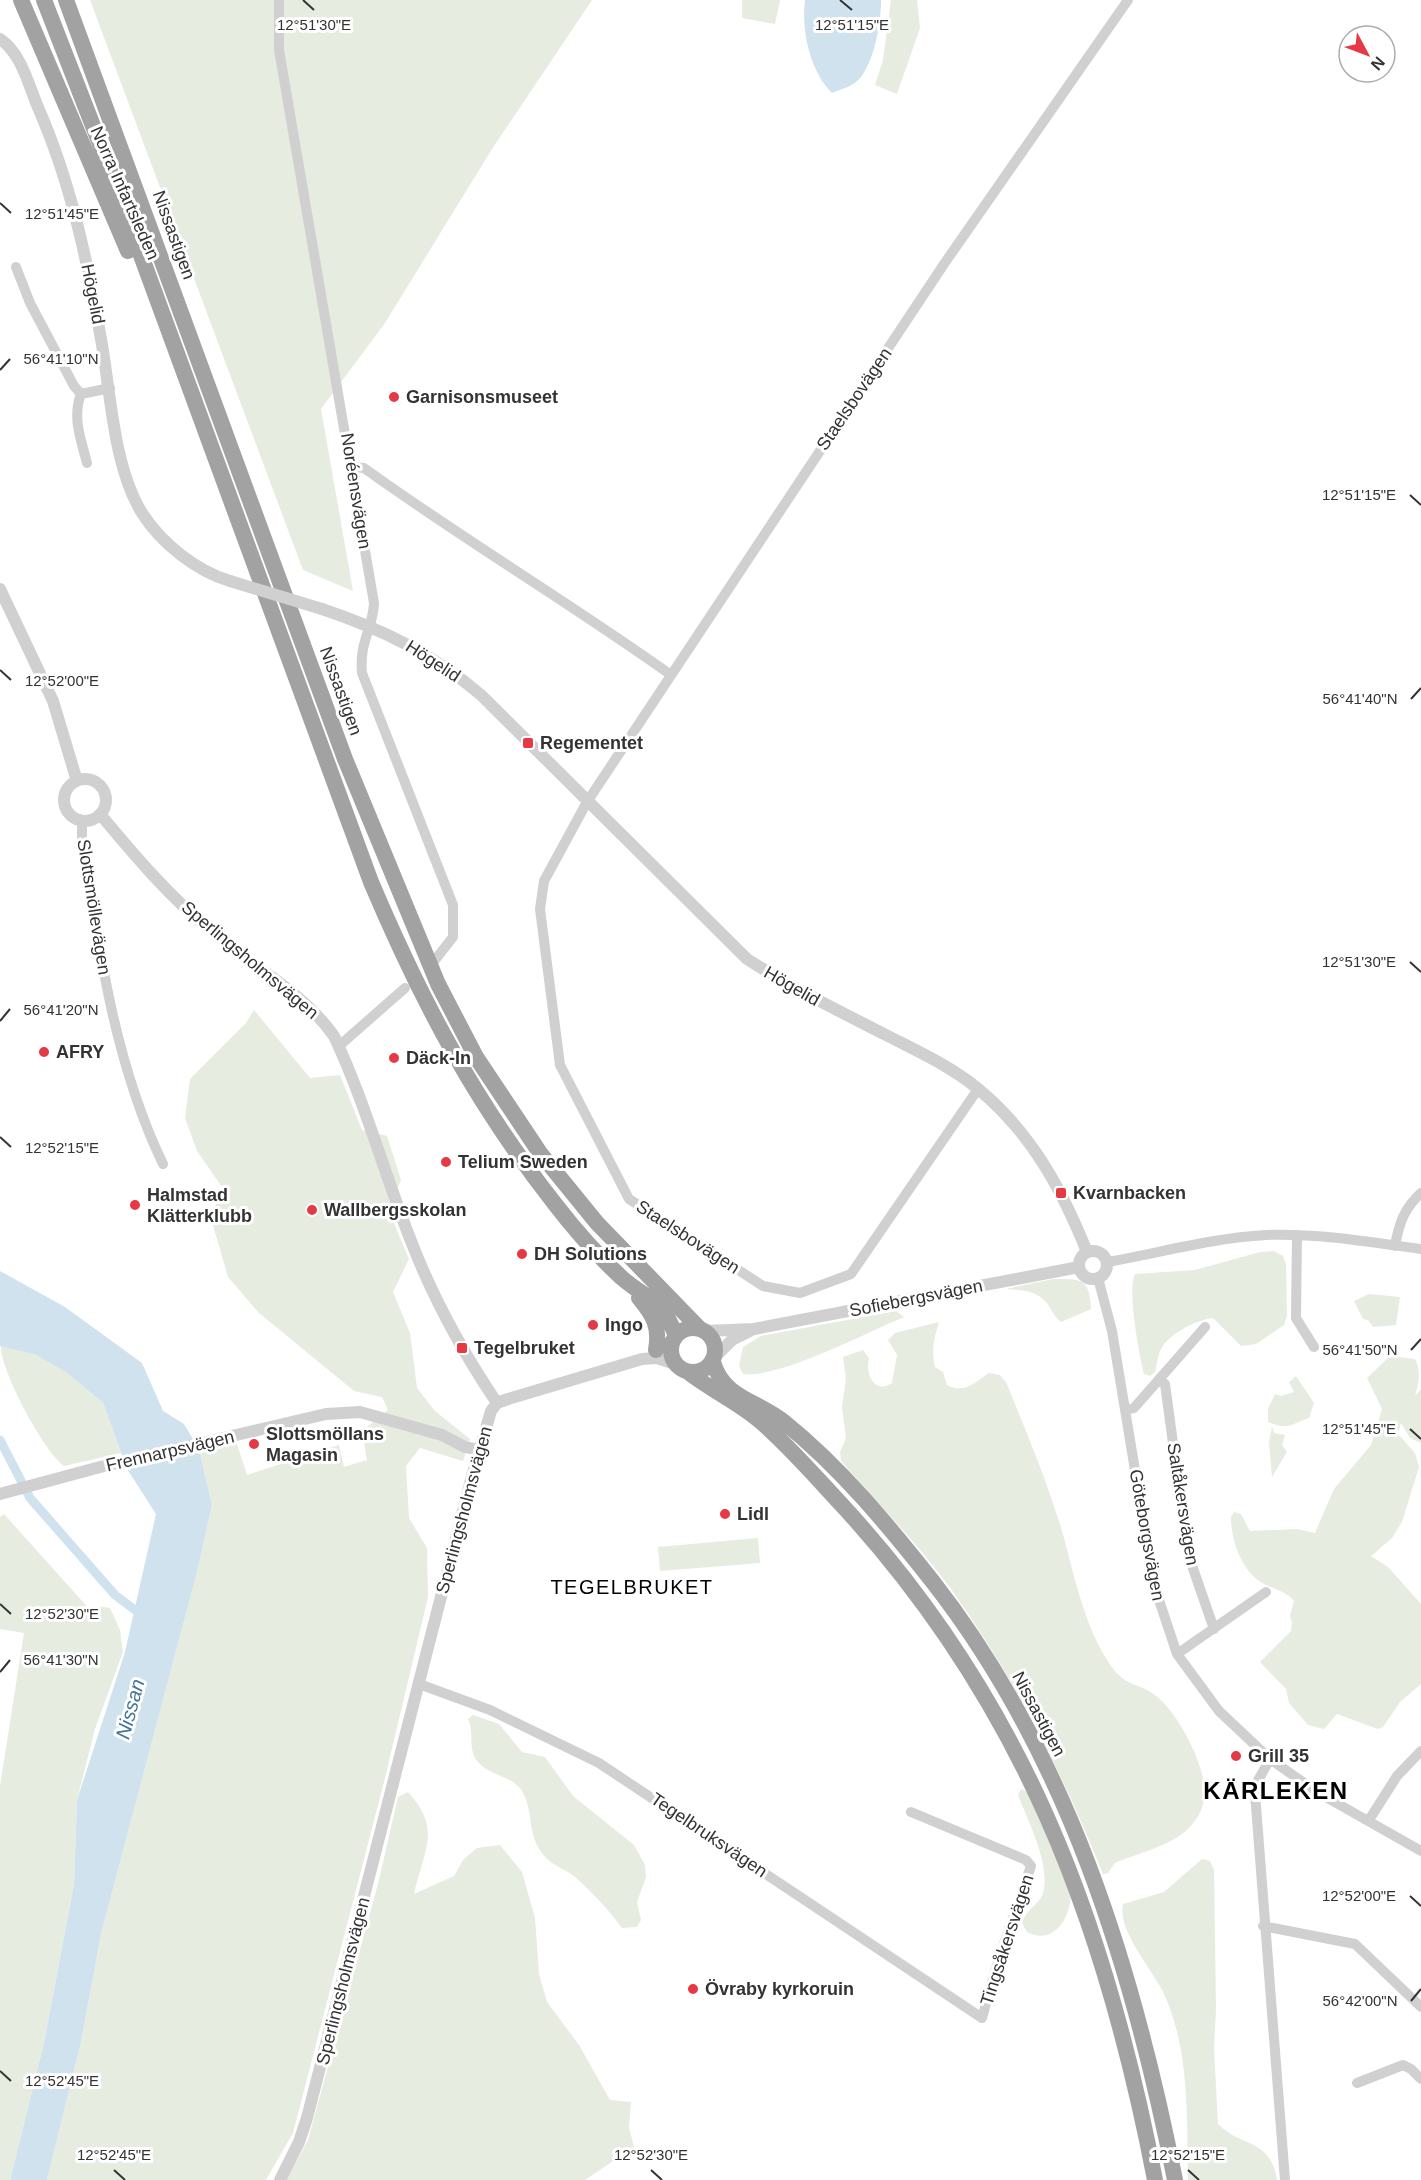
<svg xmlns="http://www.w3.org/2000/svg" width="1421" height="2180" font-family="Helvetica,sans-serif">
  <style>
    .green { fill: #e6ecdf }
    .water { fill: #cfe2ee }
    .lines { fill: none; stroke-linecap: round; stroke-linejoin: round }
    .canal { stroke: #cfe2ee; stroke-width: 9 }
    .minor { stroke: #d0d0d0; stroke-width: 10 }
    .tertiary { stroke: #d0d0d0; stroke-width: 12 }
    .trunk { stroke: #a2a2a2; stroke-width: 16 }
    .tertiary-bridge { stroke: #d0d0d0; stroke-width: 12 }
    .ticks { fill: none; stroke: #333; stroke-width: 2 }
    .poi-dot { fill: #e63946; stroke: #fff; stroke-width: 2 }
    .labels { text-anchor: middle; stroke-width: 6; stroke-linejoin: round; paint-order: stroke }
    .street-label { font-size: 18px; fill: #333; stroke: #fff }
    .poi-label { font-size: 18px; font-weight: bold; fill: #333; stroke: #fff; text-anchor: start }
    .neighbourhood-label { font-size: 20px; letter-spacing: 1.5px; fill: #000; stroke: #fff }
    .water-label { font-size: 20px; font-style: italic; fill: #3f7597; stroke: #fff }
    .district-label { font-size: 24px; font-weight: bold; letter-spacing: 1.5px; fill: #000; stroke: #fff }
    .ticks-label { font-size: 15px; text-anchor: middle; fill: #333; stroke: #fff; stroke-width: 6; stroke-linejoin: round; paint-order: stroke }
  </style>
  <rect width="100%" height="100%" fill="#fff"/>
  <path class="green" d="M90,0H592L492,149L385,323L321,409L353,591L303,570Z
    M742,0H780L775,24L742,18Z
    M891,0H917L920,28L897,94L875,85L883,60Z
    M254,1010L310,1078L340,1075L362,1130L387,1136L401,1180L388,1209L409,1259L393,1292L410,1333L417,1388L435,1411L470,1439L463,1461L420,1448L406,1466L409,1518L427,1548L428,1597L385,1778L293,2133L266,2180H47L81,2042L101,1934L197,1572L212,1505L199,1449L236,1441L247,1475L339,1445L344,1467L367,1460L362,1431L388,1410L382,1397L354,1391L259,1313L228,1277L210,1215L224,1190L197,1151L185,1118L190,1079L245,1024Z
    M1274,1251L1283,1256L1286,1264L1287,1315L1284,1325L1256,1344L1241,1346L1213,1318C1196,1320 1170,1333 1161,1349C1158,1355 1157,1365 1155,1372L1150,1376L1144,1374C1139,1352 1127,1292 1135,1274L1195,1270L1260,1252Z
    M1053,1279C1081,1279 1090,1278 1091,1309L1061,1322C1053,1316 1052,1309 1046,1302C1035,1290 1021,1290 1006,1289Z
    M1369,1294L1400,1297L1396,1325L1373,1327L1368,1320L1363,1319L1354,1301Z
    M896,1311L904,1317C868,1332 778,1379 743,1374L739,1366L743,1347L761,1336Z
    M939,1322C934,1339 931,1349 935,1367L943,1372L947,1385C964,1394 974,1383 989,1373L1000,1375L1006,1382C1026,1431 1047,1481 1062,1531C1075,1577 1083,1623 1109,1663C1125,1688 1137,1681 1156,1696C1179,1713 1210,1773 1204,1801C1194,1843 1147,1849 1115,1863L1108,1873L1103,1874C1063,1774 1014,1677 951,1589C918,1544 878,1503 841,1461L840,1452L846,1438L842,1407L846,1379L843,1357L863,1350L869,1358C865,1373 874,1395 892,1383L897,1355L888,1340L895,1333Z
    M1,1346L36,1355L67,1373L103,1403L121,1453L64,1466C44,1452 0,1370 1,1346Z
    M1390,1356L1415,1359C1421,1371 1419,1382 1415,1396L1421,1389V1443L1410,1438L1401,1423L1398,1434L1415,1453L1419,1467L1402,1522L1392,1538L1371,1556L1388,1567L1421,1604V1684L1400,1702L1383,1727L1378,1729L1337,1714L1324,1729L1308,1725L1289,1703L1286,1689L1260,1662L1291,1631L1292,1623L1290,1616L1294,1601C1287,1591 1273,1589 1262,1583C1241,1570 1231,1540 1231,1517L1234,1512L1241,1514L1250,1531L1297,1529L1315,1533L1334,1489L1371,1445L1382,1409L1367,1378Z
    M1296,1376L1314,1403L1309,1418C1291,1424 1289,1431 1268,1422V1409L1275,1394L1281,1396L1294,1392L1289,1382Z
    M1272,1426L1274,1433L1285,1435L1282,1445L1287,1452L1272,1477L1269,1443Z
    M4,1514L92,1612L97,1606L110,1608L120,1630L123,1652L95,1729L77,1800L74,1884L44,2043L10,2180H0V1786L24,1633L0,1629V1517Z
    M758,1538L760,1563L660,1571L658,1547Z
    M473,1715L499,1724L522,1752L545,1757L573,1796L634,1845L645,1865L646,1877L637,1902L641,1920L637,1927L622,1928C608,1909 593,1893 575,1877C567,1870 552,1865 545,1857C527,1836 534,1819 525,1797C517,1775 492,1778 478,1762C467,1749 475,1734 468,1719Z
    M1021,1789L1026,1791L1031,1798L1071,1895C1070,1918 1054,1946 1027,1932L1022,1923C1026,1909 1040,1904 1043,1893C1051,1865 1028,1821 1018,1795Z
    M408,1792C443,1830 423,1851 414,1894L454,1876L463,1860L477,1848L500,1845L522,1872L535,1918L539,1974L547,2002L579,2045L610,2100L631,2102L629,2127L634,2147L585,2180H286L308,2140L379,1880L398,1797Z
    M1202,1859L1210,1861L1214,1870L1216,2010L1214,2048L1218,2124C1241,2148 1270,2137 1277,2180H1188C1187,2120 1190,2050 1164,1994C1153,1970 1117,1931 1123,1904L1164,1892Z"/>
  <path class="water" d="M805,0H881C881,23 875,58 861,77C854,86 842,89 832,93C810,71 801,30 805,0Z
    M0,1271L65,1307L142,1363L163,1411L184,1424L199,1449L212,1505L197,1572L101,1934L81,2042L47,2180H10L44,2043L74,1884L77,1800L125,1652L156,1514L127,1469L103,1403L67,1373L36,1355L0,1346Z"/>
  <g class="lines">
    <path class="canal" d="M0,1440L30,1498L115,1595L135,1610"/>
    <path class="minor" d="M279,0V50L374,603C373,629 359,641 362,673L453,905V937L435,960
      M16,267L30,303L74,386L81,394L110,388
      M81,394C72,417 81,440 87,463
      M352,467L364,468C464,540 570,603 671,675
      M82,821V841C99,950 115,1065 163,1164
      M339,1046L405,988
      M978,1089L851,1274L800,1293L763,1286L629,1199L560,1065L540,909L544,881L587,802L944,264L1128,0
      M1297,1235L1296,1318L1314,1347
      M1395,1246C1399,1223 1404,1209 1421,1193
      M1107,1262C1159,1253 1212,1238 1266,1235C1318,1233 1370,1242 1421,1249
      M1098,1278L1112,1331L1154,1585L1177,1654L1219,1711L1270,1759L1317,1792L1421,1851
      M1159,1379L1165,1384L1188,1554L1214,1629
      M1126,1410L1134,1408L1205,1327
      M1177,1654L1266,1592
      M419,1684L490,1710L599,1763L982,2018L998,1961L1031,1866L1026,1860L911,1812
      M1270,1759L1256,1784L1255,1793L1285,2180
      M1369,1820L1397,1776L1421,1751
      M1263,1926L1355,1944L1421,2007
      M1357,2083L1403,2065L1411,2069L1421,2079"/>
    <path class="tertiary" d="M0,39C21,53 28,83 37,105C71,182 88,263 102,345C111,397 114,468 142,513C161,543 196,571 230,581
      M0,589L53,701L77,781
      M322,609C382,629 433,654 481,695L747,959C792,988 839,1011 886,1035C917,1051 950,1066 977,1088C1030,1131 1062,1189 1087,1252
      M64 800a21 21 0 1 1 42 0a21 21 0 1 1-42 0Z
      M100,814C135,856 169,896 211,931C252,966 303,992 334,1036C366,1104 385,1177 413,1246C435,1302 464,1354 497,1403
      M1079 1265a14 14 0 1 1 28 0a14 14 0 1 1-28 0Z
      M705,1331L754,1329L1079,1267
      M715,1357L732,1340L750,1331
      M0,1494L104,1466L326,1414L360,1412L442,1435L465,1447L479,1450
      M280,2180L299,2142L307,2118L472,1476L491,1411L497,1403L508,1399L642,1359L657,1358L675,1364"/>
    <path class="trunk" d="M21,0L128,251
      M44,0L102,149L371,882C422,1002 474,1101 555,1204C575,1230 598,1256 622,1278C649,1301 662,1299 676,1336
      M66,0L345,759L438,984L476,1057L540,1153L597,1223L700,1329
      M639,1298C654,1316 660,1327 656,1350
      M671 1350a22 22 0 1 1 44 0a22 22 0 1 1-44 0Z
      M713,1362C724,1399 757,1400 784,1422C841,1468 888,1525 933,1582C1068,1755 1133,1968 1175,2180
      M688,1372C711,1390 738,1402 760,1421C789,1446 815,1476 841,1504C1023,1701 1105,1920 1155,2180"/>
    <path class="tertiary-bridge" d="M230,581L322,609"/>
  </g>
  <path class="ticks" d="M303,0L314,10M840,0L852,10M0,203L11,213M0,370L10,359M1410,495L1421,505M0,670L11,680M1411,699L1421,688M1410,962L1421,972M0,1021L10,1009M0,1137L11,1147M1411,1350L1421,1339M1410,1429L1421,1439M0,1604L11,1614M0,1672L10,1660M1410,1896L1421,1906M1411,2001L1421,1989M0,2071L11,2081M114,2170L125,2180M651,2170L662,2180M1188,2170L1199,2180"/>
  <g class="poi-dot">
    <circle cx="394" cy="397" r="6"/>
    <rect x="522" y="737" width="12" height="12" rx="3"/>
    <circle cx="44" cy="1052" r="6"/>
    <circle cx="394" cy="1058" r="6"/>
    <circle cx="446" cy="1162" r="6"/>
    <rect x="1055" y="1187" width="12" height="12" rx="3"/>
    <circle cx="135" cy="1205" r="6"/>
    <circle cx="312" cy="1210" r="6"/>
    <circle cx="522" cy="1254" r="6"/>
    <circle cx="593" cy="1325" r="6"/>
    <rect x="456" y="1342" width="12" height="12" rx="3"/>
    <circle cx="254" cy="1444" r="6"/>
    <circle cx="725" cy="1514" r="6"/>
    <circle cx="1236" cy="1756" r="6"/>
    <circle cx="693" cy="1989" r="6"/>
  </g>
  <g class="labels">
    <g class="street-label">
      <text transform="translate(125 193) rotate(66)" y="6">Norra Infartsleden</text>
      <text transform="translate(174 235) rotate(70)" y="6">Nissastigen</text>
      <text transform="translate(93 294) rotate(79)" y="6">Högelid</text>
      <text transform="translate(854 399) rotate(-56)" y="6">Staelsbovägen</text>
      <text transform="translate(356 491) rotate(81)" y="6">Noréensvägen</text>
      <text transform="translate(433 661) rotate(33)" y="6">Högelid</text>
      <text transform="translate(341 691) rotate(70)" y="6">Nissastigen</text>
      <text transform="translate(94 907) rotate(81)" y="6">Slottsmöllevägen</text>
      <text transform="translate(250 960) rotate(40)" y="6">Sperlingsholmsvägen</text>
      <text transform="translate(792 986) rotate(30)" y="6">Högelid</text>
      <text transform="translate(688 1237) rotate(33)" y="6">Staelsbovägen</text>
      <text transform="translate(916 1298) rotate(-11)" y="6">Sofiebergsvägen</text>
      <text transform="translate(170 1451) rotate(-13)" y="6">Frennarpsvägen</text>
      <text transform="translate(1183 1504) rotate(81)" y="6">Saltåkersvägen</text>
      <text transform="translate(464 1510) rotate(-75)" y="6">Sperlingsholmsvägen</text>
      <text transform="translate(1147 1535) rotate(80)" y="6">Göteborgsvägen</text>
      <text transform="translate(1039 1714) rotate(62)" y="6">Nissastigen</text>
      <text transform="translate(709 1835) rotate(34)" y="6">Tegelbruksvägen</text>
      <text transform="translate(1007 1940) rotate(-72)" y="6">Tingsåkersvägen</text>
      <text transform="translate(343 1981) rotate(-76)" y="6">Sperlingsholmsvägen</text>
    </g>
    <g class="poi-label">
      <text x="406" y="403">Garnisonsmuseet</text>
      <text x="540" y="749">Regementet</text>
      <text x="56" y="1058">AFRY</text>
      <text x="406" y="1064">Däck-In</text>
      <text x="458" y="1168">Telium Sweden</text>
      <text x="1073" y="1199">Kvarnbacken</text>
      <text x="147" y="1201">Halmstad<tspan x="147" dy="21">Klätterklubb</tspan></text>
      <text x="324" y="1216">Wallbergsskolan</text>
      <text x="534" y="1260">DH Solutions</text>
      <text x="605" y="1331">Ingo</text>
      <text x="474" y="1354">Tegelbruket</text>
      <text x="266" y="1440">Slottsmöllans<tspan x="266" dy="21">Magasin</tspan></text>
      <text x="737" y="1520">Lidl</text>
      <text x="1248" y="1762">Grill 35</text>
      <text x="705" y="1995">Övraby kyrkoruin</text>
    </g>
    <g class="neighbourhood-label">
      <text x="632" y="1594">TEGELBRUKET</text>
    </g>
    <g class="water-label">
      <text transform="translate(130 1709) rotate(-75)" y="7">Nissan</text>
    </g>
    <g class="district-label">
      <text x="1276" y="1799">KÄRLEKEN</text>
    </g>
  </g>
  <g class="ticks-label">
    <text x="314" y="30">12°51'30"E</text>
    <text x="852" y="30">12°51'15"E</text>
    <text x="62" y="219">12°51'45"E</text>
    <text x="61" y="364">56°41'10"N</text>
    <text x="1359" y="500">12°51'15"E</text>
    <text x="62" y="686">12°52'00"E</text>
    <text x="1360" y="704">56°41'40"N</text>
    <text x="1359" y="967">12°51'30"E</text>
    <text x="61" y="1015">56°41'20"N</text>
    <text x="62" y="1153">12°52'15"E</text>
    <text x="1360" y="1355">56°41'50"N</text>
    <text x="1359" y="1434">12°51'45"E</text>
    <text x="62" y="1619">12°52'30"E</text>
    <text x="61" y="1665">56°41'30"N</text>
    <text x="1359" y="1901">12°52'00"E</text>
    <text x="1360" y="2006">56°42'00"N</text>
    <text x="62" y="2086">12°52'45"E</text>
    <text x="114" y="2160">12°52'45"E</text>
    <text x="651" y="2160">12°52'30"E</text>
    <text x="1188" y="2160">12°52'15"E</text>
  </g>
  <g transform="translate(1367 54) rotate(131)"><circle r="28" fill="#ffffff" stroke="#adadad" stroke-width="1.5"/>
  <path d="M0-4.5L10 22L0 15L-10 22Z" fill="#e63946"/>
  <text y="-9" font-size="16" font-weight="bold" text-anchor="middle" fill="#333333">N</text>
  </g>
</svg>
